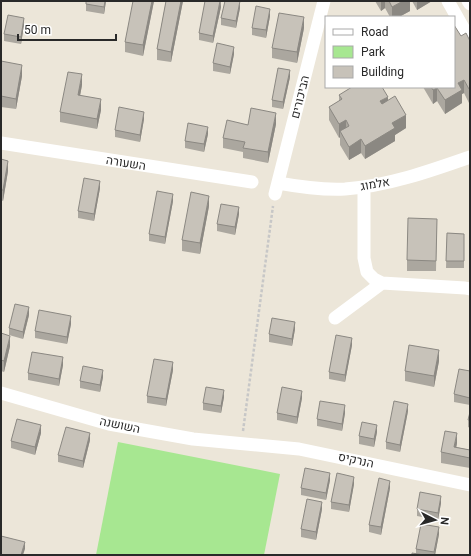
<svg xmlns="http://www.w3.org/2000/svg" width="471" height="556" font-family="Roboto,Heebo,sans-serif">
  <style>
    .green { fill: #a7e791 }
    .lines { fill: none; stroke-linecap: round; stroke-linejoin: round }
    .path { stroke: #c7c7c7; stroke-width: 2.5; stroke-dasharray: 3 2; stroke-linecap: butt }
    .street { stroke: #fff; stroke-width: 13 }
    .wall { fill: #aba79f }
    .shaded-wall { fill: #8b8882 }
    .building { fill: #c7c2b9; stroke: #8b8882 }
    .labels { text-anchor: middle; stroke-width: 3; stroke-linejoin: round; paint-order: stroke }
    .street-label { font-size: 12px; fill: #292929; stroke: #fff }
  </style>
  <rect width="100%" height="100%" fill="#ece6d9"/>
  <path class="green" d="M118,442L280,474L264,555H96Z"/>
  <g class="lines">
    <path class="path" d="M243,431L273,206"/>
    <path class="street" d="M448,1L470,40
      M468,1L470,4
      M1,143L252,182
      M278,183C300,187 323,190 345,189C388,186 430,171 470,157
      M275,194L324,1
      M382,283L465,288L470,289
      M335,318L382,283L374,279L367,272L364,258V187
      M1,393L109,424L193,439L299,449L470,485"/>
  </g>
  <path class="wall" d="M106,1L104,14L86,11V4Z
    M154,1L143,56L125,52V42Z
    M166,1H183L171,62L157,60V49Z
    M221,1V7L213,43L199,40V33Z
    M375,1H410V11L399,17H390L385,8L381,11Z
    M412,1H432L417,10Z
    M240,8L236,28L221,25V18Z
    M270,16L266,38L252,35V28Z
    M24,25L21,44L4,41V34Z
    M304,28L297,63L272,58V48Z
    M470,41V102L469,103L464,93L462,94V103L445,114L437,101L433,104L423,87H454Z
    M234,54L230,74L213,71V63Z
    M1,61L22,76L16,109L1,107Z
    M290,77L283,109L272,107V100Z
    M82,85L80,96L101,110L97,129L60,122V112Z
    M339,95L388,100L406,128L395,135V141L365,159L361,153L349,160L340,145V137L339,138L329,120V107L339,101Z
    M144,119L140,142L115,137V130Z
    M276,124L268,163L243,158V152L223,148V138L248,125Z
    M208,134L204,152L185,148V141Z
    M1,159L8,171L3,201L1,200Z
    M100,188L94,221L78,218V211Z
    M173,201L165,244L149,241V234Z
    M209,206L200,254L182,251V240Z
    M239,214L235,235L217,231V224Z
    M437,219L436,271H407V260Z
    M447,233L464,234V268H446Z
    M29,315L23,339L9,335V328Z
    M71,324L67,344L35,338V331Z
    M295,329L292,346L269,342V334Z
    M1,333L10,346L4,372L1,371Z
    M352,345L345,382L329,379V372Z
    M439,361L434,387L405,381V371Z
    M63,365L59,386L28,380V373Z
    M173,370L166,406L147,403V396Z
    M470,371V405L454,402V394Z
    M103,377L100,392L80,388V381Z
    M224,397L221,413L203,410V403Z
    M302,398L297,424L277,420V413Z
    M408,411L400,452L386,449V442Z
    M470,412V428L468,427V420Z
    M345,413L342,431L317,426V419Z
    M377,432L374,447L359,444V436Z
    M41,433L35,455L11,448V441Z
    M90,440L83,468L58,462V455Z
    M457,443L456,447L470,450V468L441,463V452Z
    M330,480L326,500L301,495V488Z
    M354,484L349,512L331,509V502Z
    M390,488L381,535L369,532V525Z
    M441,503L438,520L417,516V509Z
    M322,509L316,540L301,537V529Z
    M439,534L435,555H412L416,554V549Z"/>
  <path class="shaded-wall" d="M105,1H106L104,14V7Z
    M152,1H154L143,56V45Z
    M181,1H183L171,62V52Z
    M220,1L221,7L213,43V36Z
    M240,1V8L236,28V21Z
    M381,1H385V8L381,11Z
    M403,1H410V11L399,17H392V7Z
    M417,1H432L417,10Z
    M270,9V16L266,38V30Z
    M304,17V28L297,63V52Z
    M24,18V25L21,44V37Z
    M234,47V54L230,74V67Z
    M22,65V76L16,109V99Z
    M290,70V77L283,109V102Z
    M82,74V85L78,106V95Z
    M464,80V93L462,94V103L445,114V100L458,83Z
    M437,88V101L433,104V90Z
    M469,89H470V102L469,103Z
    M388,97V110L380,115V101Z
    M101,99V110L97,129V119Z
    M144,112V119L140,142V135Z
    M276,113V124L268,163V152Z
    M406,115V128L395,135V141L365,159V146L392,123Z
    M346,120V134L340,131V137L339,138V124Z
    M208,127V134L204,152V144Z
    M361,139V153L349,160V147Z
    M8,161V171L3,201V190Z
    M100,181V188L94,221V214Z
    M173,194V201L165,244V237Z
    M209,196V206L200,254V243Z
    M239,207V214L235,235V227Z
    M29,307V315L23,339V332Z
    M71,316V324L67,344V337Z
    M295,322V329L292,346V339Z
    M10,336V346L4,372V361Z
    M352,338V345L345,382V375Z
    M439,350V361L434,387V376Z
    M63,357V365L59,386V379Z
    M173,362V370L166,406V399Z
    M103,370V377L100,392V385Z
    M224,390V397L221,413V406Z
    M302,391V398L297,424V417Z
    M408,404V411L400,452V445Z
    M345,405V413L342,431V424Z
    M41,425V433L35,455V447Z
    M377,425V432L374,447V439Z
    M90,433V440L83,468V461Z
    M457,433V443L455,455L454,447Z
    M330,473V480L326,500V493Z
    M354,477V484L349,512V505Z
    M390,481V488L381,535V527Z
    M441,496V503L438,520V513Z
    M322,502V509L316,540V532Z
    M439,527V534L435,555H434Z
    M25,542V549L23,555H21Z"/>
  <path class="building" d="M86,1H105L104,7L86,4Z
    M133,1H152L143,45L125,42Z
    M166,1H181L171,52L157,49Z
    M205,1H220L213,36L199,33Z
    M225,1H240L236,21L221,18Z
    M389,1H403L392,7Z
    M256,6L270,9L266,30L252,28Z
    M279,13L304,17L297,52L272,48Z
    M8,15L24,18L21,37L4,34Z
    M454,25L461,36L466,33L470,41V89H469L464,80L458,83L462,90L445,100L437,88L433,90L431,87H454Z
    M217,43L234,47L230,67L213,63Z
    M1,61L22,65L16,99L1,96Z
    M278,68L290,70L283,102L272,100Z
    M68,72L82,74L78,95L101,99L97,119L60,112Z
    M352,87H382L388,97L380,101L382,104L395,96L406,115L392,123L395,128L365,146L361,139L349,147L340,131L349,126L346,120L339,124L329,107L342,99L339,95Z
    M119,107L144,112L140,135L115,130Z
    M251,108L276,113L268,152L243,148L245,142L223,138L227,120L248,125Z
    M188,123L208,127L204,144L185,141Z
    M1,159L8,161L3,190H1Z
    M84,178L100,181L94,214L78,211Z
    M157,191L173,194L165,237L149,234Z
    M191,192L209,196L200,243L182,240Z
    M221,204L239,207L235,227L217,224Z
    M408,218L437,219L436,261L407,260Z
    M447,233L464,234V261H446Z
    M15,304L29,307L23,332L9,328Z
    M39,310L71,316L67,337L35,331Z
    M272,318L295,322L292,339L269,334Z
    M1,333L10,336L4,361L1,360Z
    M336,335L352,338L345,375L329,372Z
    M409,345L439,350L434,376L405,371Z
    M32,352L63,357L59,379L28,373Z
    M154,359L173,362L166,399L147,396Z
    M83,366L103,370L100,385L80,381Z
    M459,369L470,371V398L454,394Z
    M206,387L224,390L221,406L203,403Z
    M282,387L302,391L297,417L277,413Z
    M320,401L345,405L342,424L317,419Z
    M394,401L408,404L400,445L386,442Z
    M470,412V420H468Z
    M17,419L41,425L35,447L11,441Z
    M362,422L377,425L374,439L359,436Z
    M66,427L90,433L83,461L58,455Z
    M445,431L457,433L454,447L470,450V458L441,452Z
    M305,468L330,473L326,493L301,488Z
    M337,473L354,477L349,505L331,502Z
    M379,478L390,481L381,527L369,525Z
    M420,492L441,496L438,513L417,509Z
    M307,499L322,502L316,532L301,529Z
    M421,524L439,527L434,552L416,549Z
    M1,536L25,542L21,555H1Z
    M412,553L424,555H412Z"/>
  <g class="labels">
    <g class="street-label">
      <text transform="translate(300 97) rotate(-76)" y="4">הביכורים</text>
      <text transform="translate(126 163) rotate(9)" y="4">השעורה</text>
      <text transform="translate(375 184) rotate(-10)" y="4">אלמוג</text>
      <text transform="translate(120 425) rotate(12)" y="4">השושנה</text>
      <text transform="translate(356 460) rotate(12)" y="4">הנרקיס</text>
    </g>
  </g>
  <rect width="471" height="556" fill="none" stroke="#292929" stroke-width="4"/>
  <rect x="325" y="16" width="130" height="72" fill="#ffffff" stroke="#a9a9a9"/>
  <rect x="333" y="29" width="20" height="6" fill="#ffffff" stroke="#a9a9a9"/>
  <text x="361" y="36" font-size="12" fill="#292929">Road</text>
  <rect x="333" y="46" width="20" height="12" fill="#a7e791" stroke="#a9a9a9"/>
  <text x="361" y="56" font-size="12" fill="#292929">Park</text>
  <rect x="333" y="66" width="20" height="12" fill="#c7c2b9" stroke="#a9a9a9"/>
  <text x="361" y="76" font-size="12" fill="#292929">Building</text>
  <g transform="translate(435 520) rotate(96)" stroke="#ffffff" stroke-width="3" paint-order="stroke">
  <path d="M0-3L7 15L0 10L-7 15Z" fill="#292929"/>
  <text y="-6" font-size="11" font-weight="bold" text-anchor="middle" fill="#292929">N</text>
  </g>
  <path d="M18 34v6h98v-6" fill="none" stroke="#292929" stroke-width="2"/>
  <text x="24" y="34" font-size="12" fill="#292929" stroke="#ffffff" stroke-width="3" paint-order="stroke">50 m</text>
</svg>
